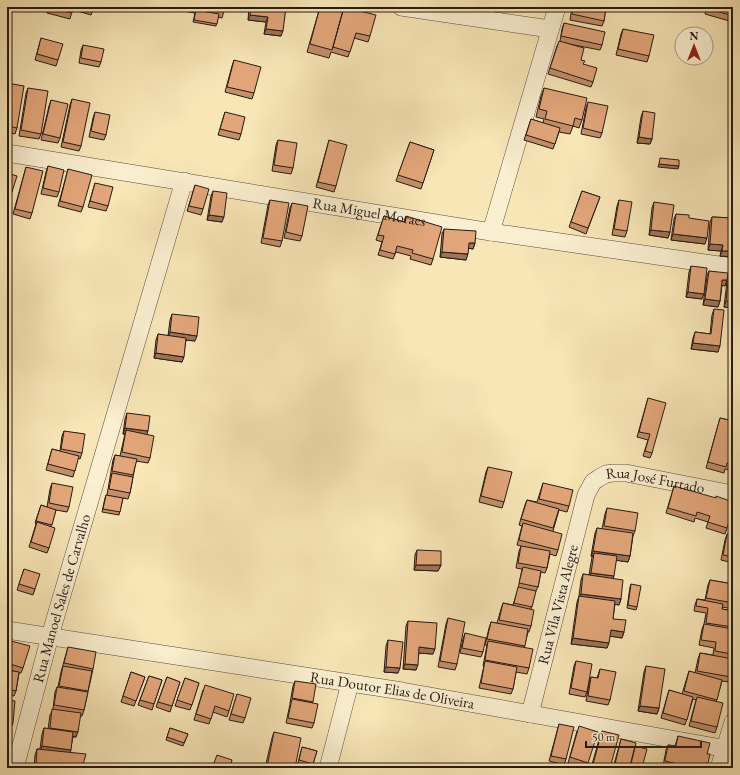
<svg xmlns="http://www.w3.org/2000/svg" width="740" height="775" font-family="'EB Garamond',serif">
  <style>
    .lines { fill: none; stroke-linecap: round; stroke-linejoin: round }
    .minor-casing { stroke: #5b4c3c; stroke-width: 18 }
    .minor { stroke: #faefd0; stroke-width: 17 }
    .wall { fill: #c28f69; stroke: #271913 }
    .shaded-wall { fill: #9e7455; stroke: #271913 }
    .building { fill: #e2a67a; stroke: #271913 }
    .labels { text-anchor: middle; stroke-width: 3.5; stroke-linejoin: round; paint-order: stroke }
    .street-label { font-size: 15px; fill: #271913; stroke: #faefd0 }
  </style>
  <rect width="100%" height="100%" fill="#f8e6b7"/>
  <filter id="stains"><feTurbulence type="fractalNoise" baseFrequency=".005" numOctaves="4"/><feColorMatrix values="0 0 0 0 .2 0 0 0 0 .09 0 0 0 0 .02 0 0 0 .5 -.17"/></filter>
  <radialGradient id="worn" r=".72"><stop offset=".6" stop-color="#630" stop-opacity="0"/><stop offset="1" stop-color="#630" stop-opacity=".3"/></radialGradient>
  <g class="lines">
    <g class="minor-casing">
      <g id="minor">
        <path d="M401,7L550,29"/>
        <path id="s1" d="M7,153L491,232L733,267"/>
        <path d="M491,232L557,7"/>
        <path id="s2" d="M7,630L402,691L733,750"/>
        <path id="s3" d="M530,714L586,495L593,482L599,478L606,474L613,473H626L733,494"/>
        <path id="s4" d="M15,768L50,636L184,181"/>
        <path d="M328,768L350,683"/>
        <path d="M719,768L733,722"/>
      </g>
    </g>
    <use href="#minor" class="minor"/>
  </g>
  <path class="wall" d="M49,7H73L70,19L47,13Z
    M75,7H94L91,15L74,10Z
    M171,7H225L222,18L218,17L216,26L193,22L195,13L171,9Z
    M249,7H286L281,36L264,34L266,22L248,20Z
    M320,7H345L370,36L368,42L354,38L348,57L331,52L329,58L307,52Z
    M572,7H606L604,21L602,26L570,20Z
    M707,7H733V22L705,14Z
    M564,23L602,45L600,50L569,44L581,60L593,82L591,87L548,74L557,46L560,41L562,29Z
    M623,29L649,56L647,62L616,55L621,34Z
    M41,38L58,60L56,66L35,60Z
    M83,45L101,62L99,67L79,63L81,50Z
    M234,60L254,93L252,99L225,92L232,66Z
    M7,83L17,128L15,134L7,132Z
    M28,88L41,134L39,139L19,136L26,93Z
    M544,88L582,120L579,128L573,126L570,134L559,132L553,149L524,140L531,119L543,123L544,119L536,117L541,96Z
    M72,99L81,146L79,151L61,147L70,105Z
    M51,100L60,138L58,143L41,140L49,106Z
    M588,102L602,133L600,138L581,134L586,108Z
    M643,111L652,139L650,144L637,143L641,117Z
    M95,112L106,135L104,140L89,137L93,118Z
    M225,112L241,134L239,140L218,135Z
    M278,140L293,168L291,174L272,171L276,145Z
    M329,140L336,186L334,192L316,187Z
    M410,142L434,150L421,189L396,181Z
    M48,166L59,192L57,197L41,194L46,172Z
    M26,167L32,213L30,219L13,214Z
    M68,169L83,207L81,212L58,206Z
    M7,173L12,192L10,198L7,197Z
    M95,183L108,206L106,211L88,207Z
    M195,185L203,209L201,215L187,211Z
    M213,191L222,222L207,220L211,196Z
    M582,191L600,197L586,234L569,227Z
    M270,200L282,241L280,247L261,243L268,205Z
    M619,200L627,231L625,237L612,235L617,206Z
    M654,202L670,232L668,238L649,235L652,208Z
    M292,203L302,236L300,241L284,238L290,208Z
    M676,214L689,218L705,244L671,240L674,219Z
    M384,216L404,222L406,216L433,259L431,265L410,259L411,256L396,252L393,259L378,255L382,242L376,240Z
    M712,217L733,218V257L720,256L721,251L708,250L710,222Z
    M444,229L475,243L473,249L468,248L466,260L440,257L442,234Z
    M691,266L702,299L686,297L689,272Z
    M709,271L727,278L729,273L733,308L724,307L727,281L725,286L722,285L720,301L718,307L703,305L707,276Z
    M714,309L718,352L691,349L693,338L695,332L710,334L712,315Z
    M172,314L195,341L186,340L182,362L154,358L156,340L158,334L168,336L170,320Z
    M648,398L652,453L650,458L643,456L648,440L637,437Z
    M127,413L147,435L150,458L148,463L136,461L130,493L128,499L123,498L119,515L102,512L105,498L106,495H107L113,460L115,455L120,456L125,434H123L125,419Z
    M720,418L733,421V471L725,469L724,473L706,468Z
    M64,431L82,453L80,459L78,458L73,477L46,470L52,449L60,451L62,436Z
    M488,467L504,502L502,508L479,502L486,472Z
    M52,483L69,507L67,512L56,510L51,526L49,548L47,553L29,547L36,524L35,523L41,505L47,507L50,489Z
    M543,483L569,506L567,512L559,510L553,531L558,550L556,556L550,554L547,568L545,573L541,572L538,587L535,593L531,609V626L529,632H528L524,648L529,668L527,674L516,672L513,689L511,694L479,688L484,666H483L487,645H485L489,628L491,622L497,623L501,609L503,603L513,605L518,589L522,569L516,568L519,551L521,546L517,545L522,526L519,525L525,505L527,500L537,502Z
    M674,486L727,528L725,534L706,528L708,522L695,518L694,522L666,513Z
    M607,508L635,531L633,536L630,556L628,562L616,560L613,578L621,599L619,605L615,604L613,619L624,632L622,638L610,636L607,648L571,644L577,602L579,596L581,580L583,574L589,575L592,557L591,556L595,533L597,528L602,529L605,514Z
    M727,534L733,535V563L721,560L725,540Z
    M417,550L441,565L438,571L414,570L415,555Z
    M24,569L35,589L33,595L17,590Z
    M710,580L733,584V609L722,607V609L733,611V645L732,654L730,658L731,677L729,682L722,681L716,702L717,727L715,733L689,726L696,700L693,699L685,725L661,718L669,690L682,694L689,671L695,673L698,659L700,653L713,655L714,648L699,645L702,629L704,624L706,613L694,611L695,605L697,599L705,600L708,585Z
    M631,584L637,607L636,610L627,608L630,587Z
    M448,618L457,664L455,670L438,667L446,624Z
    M408,621L433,654L419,653L416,670L403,669L406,626Z
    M465,633L483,652L481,657L460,653L463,639Z
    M388,640L398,673L384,672L386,646Z
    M68,647L93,669L84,710L82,716H80L76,737H73L70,752L82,768H34L35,755L37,749H40L42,734L44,728L48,729L50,715L53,709L55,692L57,687H58L61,672Z
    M7,653L23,668L21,673H19L16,691L14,696L7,695V670L16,672L7,669Z
    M576,661L587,692L585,697L569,694L574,666Z
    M646,666L659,708L657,714L638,711L644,672Z
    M600,669L610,700L608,705L586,701L589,683L591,677L597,678Z
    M131,672L145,677L134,706L121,702Z
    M149,676L162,680L152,710L138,705Z
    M167,677L180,682L170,712L156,707Z
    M185,678L199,683L190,710L175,706Z
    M295,681L313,702L312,703L314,723L312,728L286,723L290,704V703L293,686Z
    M203,690L229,711L227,717L213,712L209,724L194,720Z
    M237,694L245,718L243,723L229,720Z
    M559,724L566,759L564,765L549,761Z
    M170,728L188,734L183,746L166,740Z
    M577,731L588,763L586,768L568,763Z
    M602,731L610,768H591L600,736Z
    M274,732L295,768H265L272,738Z
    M678,736L707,754V768H655L656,765L663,766L666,750L668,745L675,746Z
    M621,739L635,746L642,768H613Z
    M302,747L317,751L312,767L298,763Z"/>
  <path class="shaded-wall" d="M250,15L268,17L266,22L248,20Z
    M266,29L283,31L281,36L264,34Z
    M639,137L652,139L650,144L637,143Z
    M659,164L679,166L678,169L658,167Z
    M209,215L224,217L222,222L207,220Z
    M651,230L670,232L668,238L649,235Z
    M673,234L707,238L705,244L671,240Z
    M469,243H475L473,249L467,248Z
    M710,244L723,245L721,251L708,250Z
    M722,251H733V257L720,256Z
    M442,252L468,254L466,260L440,257Z
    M722,280H727L725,286L720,285Z
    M688,292L704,294L702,299L686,297Z
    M705,299L720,301L718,307L703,305Z
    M726,301L733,302V308L724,307Z
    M170,332L197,336L195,341L168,338Z
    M693,343L720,346L718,352L691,349Z
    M156,353L184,357L182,362L154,358Z
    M125,428L148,431L146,437L126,430L125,434H123Z
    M593,551L630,556L628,562L593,557L594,553L592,557L591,556Z
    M416,565H441L438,571L414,570Z
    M591,573L614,576L612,582L589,579Z
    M581,594L621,599L619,605L579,599Z
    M611,630L624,632L622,638L609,636Z
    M573,638L609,643L607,648L571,644Z
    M419,647L435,649L433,654L417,653Z
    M405,664L418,665L416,670L403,669Z
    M386,667L400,668L398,673L384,672Z
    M640,706L659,708L657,714L638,711Z
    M7,722L13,723L11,728H7Z
    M50,728L78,732L76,737L48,733Z
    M42,746L71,750L69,756L40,752Z"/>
  <path class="building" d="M49,7H73L72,13L49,8Z
    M84,7H94L93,10Z
    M211,7H225V10Z
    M251,7H286L283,31L266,29L268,17L250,15Z
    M320,7H344L332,50L310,44Z
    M344,7L376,15L370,36L356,33L350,52L333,47Z
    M573,7H606L604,21L572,14Z
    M707,7H733V16L707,8Z
    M196,10L219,14L217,24L194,20Z
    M564,23L605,32L602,45L561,36Z
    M623,29L654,35L649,56L618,49Z
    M41,38L63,44L58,60L37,54Z
    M559,41L584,48L581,60L585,61L583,64L597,68L593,82L550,68Z
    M83,45L104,49L101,62L81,58Z
    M234,60L261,67L254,93L227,87Z
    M7,83L24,86L17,128L7,126Z
    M28,88L48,91L41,134L21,130Z
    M544,88L587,98L582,120L575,118L573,126L545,119L547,111L539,109Z
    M72,99L90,103L81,146L63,142Z
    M51,100L68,104L60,138L43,134Z
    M588,102L608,106L602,133L583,128Z
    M643,111L655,113L652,139L639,137Z
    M95,112L110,115L106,135L91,131Z
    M225,112L245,117L241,134L220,129Z
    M531,119L560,128L555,144L526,135Z
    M278,140L297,143L293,168L274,165Z
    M329,140L347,145L336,186L318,182Z
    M410,142L434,150L423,183L398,175Z
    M660,158L679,160V166L659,164Z
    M48,166L64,170L59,192L43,188Z
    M26,167L43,171L32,213L15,209Z
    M68,169L92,175L83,207L60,201Z
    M7,173L17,176L12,192L7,191Z
    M95,183L113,187L108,206L90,201Z
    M195,185L209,189L203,209L189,206Z
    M213,191L227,193L224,217L209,215Z
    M582,191L600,197L588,228L571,222Z
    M270,200L289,203L282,241L263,238Z
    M619,200L632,202L627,231L614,229Z
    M654,202L674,205L670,232L651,230Z
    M292,203L308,206L302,236L286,232Z
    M676,214L689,215V218L709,221L707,238L673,234Z
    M384,216L404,222L406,216L442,227L433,259L412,253L413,250L397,246L395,254L380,250L384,236L378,235Z
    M712,217L733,218V251H722L723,245L710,244Z
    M444,229L476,231L475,243H469L468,254L442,252Z
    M691,266L707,268L704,294L688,292Z
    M709,271L728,273L727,280H722L720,301L705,299Z
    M729,273L733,274V302L726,301Z
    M714,309L724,310L720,346L693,343L695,332L711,334Z
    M172,314L199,317L197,336L170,332Z
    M158,334L186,338L184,357L156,353Z
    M648,398L666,403L652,453L645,451L650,434L639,432Z
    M127,413L150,416L148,431L125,428Z
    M720,418L733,421V464L727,463L726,467L708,462Z
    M126,430L154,436L150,458L122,452Z
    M64,431L85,434L82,453L61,449Z
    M52,449L79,456L75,471L48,464Z
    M115,455L137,459L133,475L112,471Z
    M488,467L512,472L504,502L481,496Z
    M112,473L133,477L130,493L109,489Z
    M52,483L73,487L69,507L49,503Z
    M543,483L573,490L569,506L539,499Z
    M674,486L716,498V496L733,502V509L727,528L708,522L710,516L697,512L696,516L668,508Z
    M106,495L123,498L120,512L103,509Z
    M527,500L559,509L553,528L521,519Z
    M41,505L56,510L52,525L36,521Z
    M607,508L638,513L635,531L604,526Z
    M37,522L55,528L49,548L31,542Z
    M523,523L562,534L558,550L519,540Z
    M597,528L633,533L630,556L593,551Z
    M727,534L733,535V557L723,555Z
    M521,546L550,551L547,568L518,563Z
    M417,550L441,551V565H416Z
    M594,553L617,556L614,576L591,573Z
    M523,567L541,571L538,587L519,583Z
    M24,569L40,574L35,589L19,584Z
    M583,574L623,580L621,599L581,594Z
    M710,580L733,584V603L706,598Z
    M631,584L641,586L637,607L628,605Z
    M518,587L536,591L532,607L514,603Z
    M579,596L615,601L613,619L626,620L624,632L611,630L609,643L573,638Z
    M697,599L723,604L722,609L733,611V627L706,623L708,608L696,606Z
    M503,603L534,610L531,626L499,620Z
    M448,618L465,622L457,664L440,661Z
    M408,621L437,623L435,649L419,647L418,665L405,664Z
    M491,622L528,629L525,646L487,639Z
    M704,624L733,629V645L732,654L715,651L716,642L701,640Z
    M465,633L486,638L483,652L462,648Z
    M388,640L403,642L400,668L386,667Z
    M11,641L30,646L23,668L7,663V654Z
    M488,641L533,649L529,668L485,660Z
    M68,647L96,652L93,669L64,663Z
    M700,653L733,659V666L731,677L697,671Z
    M485,661L517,667L513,689L481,683Z
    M576,661L592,664L587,692L571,688Z
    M63,666L92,671L88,691L59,686Z
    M646,666L665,669L659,708L640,706Z
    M600,669L616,672L610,700L588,696L591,677L598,678Z
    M7,670L19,672L16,691L7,689Z
    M689,671L722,680L717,700L684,691Z
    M131,672L145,677L136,701L123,696Z
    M149,676L162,680L154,704L140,700Z
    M167,677L180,682L172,706L158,702Z
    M185,678L199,683L192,705L177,700Z
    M295,681L316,684L313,702L292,698Z
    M205,685L234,694L229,711L215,706L211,719L196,714Z
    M57,687L88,692L84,710L54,705Z
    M669,690L693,697L687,720L663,713Z
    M237,694L251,698L245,718L231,714Z
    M697,697L723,703L717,727L691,721Z
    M292,699L318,704L314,723L288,718Z
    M7,700L15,701L13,723L7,722Z
    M52,709L81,713L78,732L50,728Z
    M559,724L574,727L566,759L551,756Z
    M579,726L598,732L588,763L570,757Z
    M44,728L73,732L71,750L42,746Z
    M170,728L188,734L184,743L167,737Z
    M602,731L619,735L610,768H592Z
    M274,732L301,738L295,768H272L267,767Z
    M678,736L710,743L707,754H710L707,768H695L665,761L668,745L676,746Z
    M621,739L636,743L630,768H614Z
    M635,746L647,749L642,768H639L630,766Z
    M302,747L317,751L313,764L299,760Z
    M37,749L86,754L82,768H48L36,766Z
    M217,755L232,760L230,768H212Z
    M656,765L681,768H656Z"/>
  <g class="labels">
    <g class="street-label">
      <text dy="5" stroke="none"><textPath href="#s1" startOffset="367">Rua Miguel Moraes</textPath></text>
      <text dy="5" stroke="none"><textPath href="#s3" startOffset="306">Rua José Furtado</textPath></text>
      <text dy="5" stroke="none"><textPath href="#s4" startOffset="176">Rua Manoel Sales de Carvalho</textPath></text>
      <text dy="5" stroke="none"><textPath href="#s3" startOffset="113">Rua Vila Vista Alegre</textPath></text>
      <text dy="5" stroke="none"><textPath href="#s2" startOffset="390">Rua Doutor Elias de Oliveira</textPath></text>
    </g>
  </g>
  <rect width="740" height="775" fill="none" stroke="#f8e6b7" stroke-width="24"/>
  <rect x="8" y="8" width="724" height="759" fill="none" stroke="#271913" stroke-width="2"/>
  <rect x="12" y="12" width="716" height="751" fill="none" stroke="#271913"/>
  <g transform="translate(694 46)"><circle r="19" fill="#faefd0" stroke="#a69984"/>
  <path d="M0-3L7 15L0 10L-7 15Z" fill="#8f2418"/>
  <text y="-6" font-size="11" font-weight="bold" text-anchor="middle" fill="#271913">N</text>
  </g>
  <path d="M586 741v6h115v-6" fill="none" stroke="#271913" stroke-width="2"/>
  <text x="592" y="741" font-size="12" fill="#271913" stroke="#faefd0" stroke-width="3" paint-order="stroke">50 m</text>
  <rect width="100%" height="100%" filter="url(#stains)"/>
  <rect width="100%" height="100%" fill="url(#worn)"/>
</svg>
